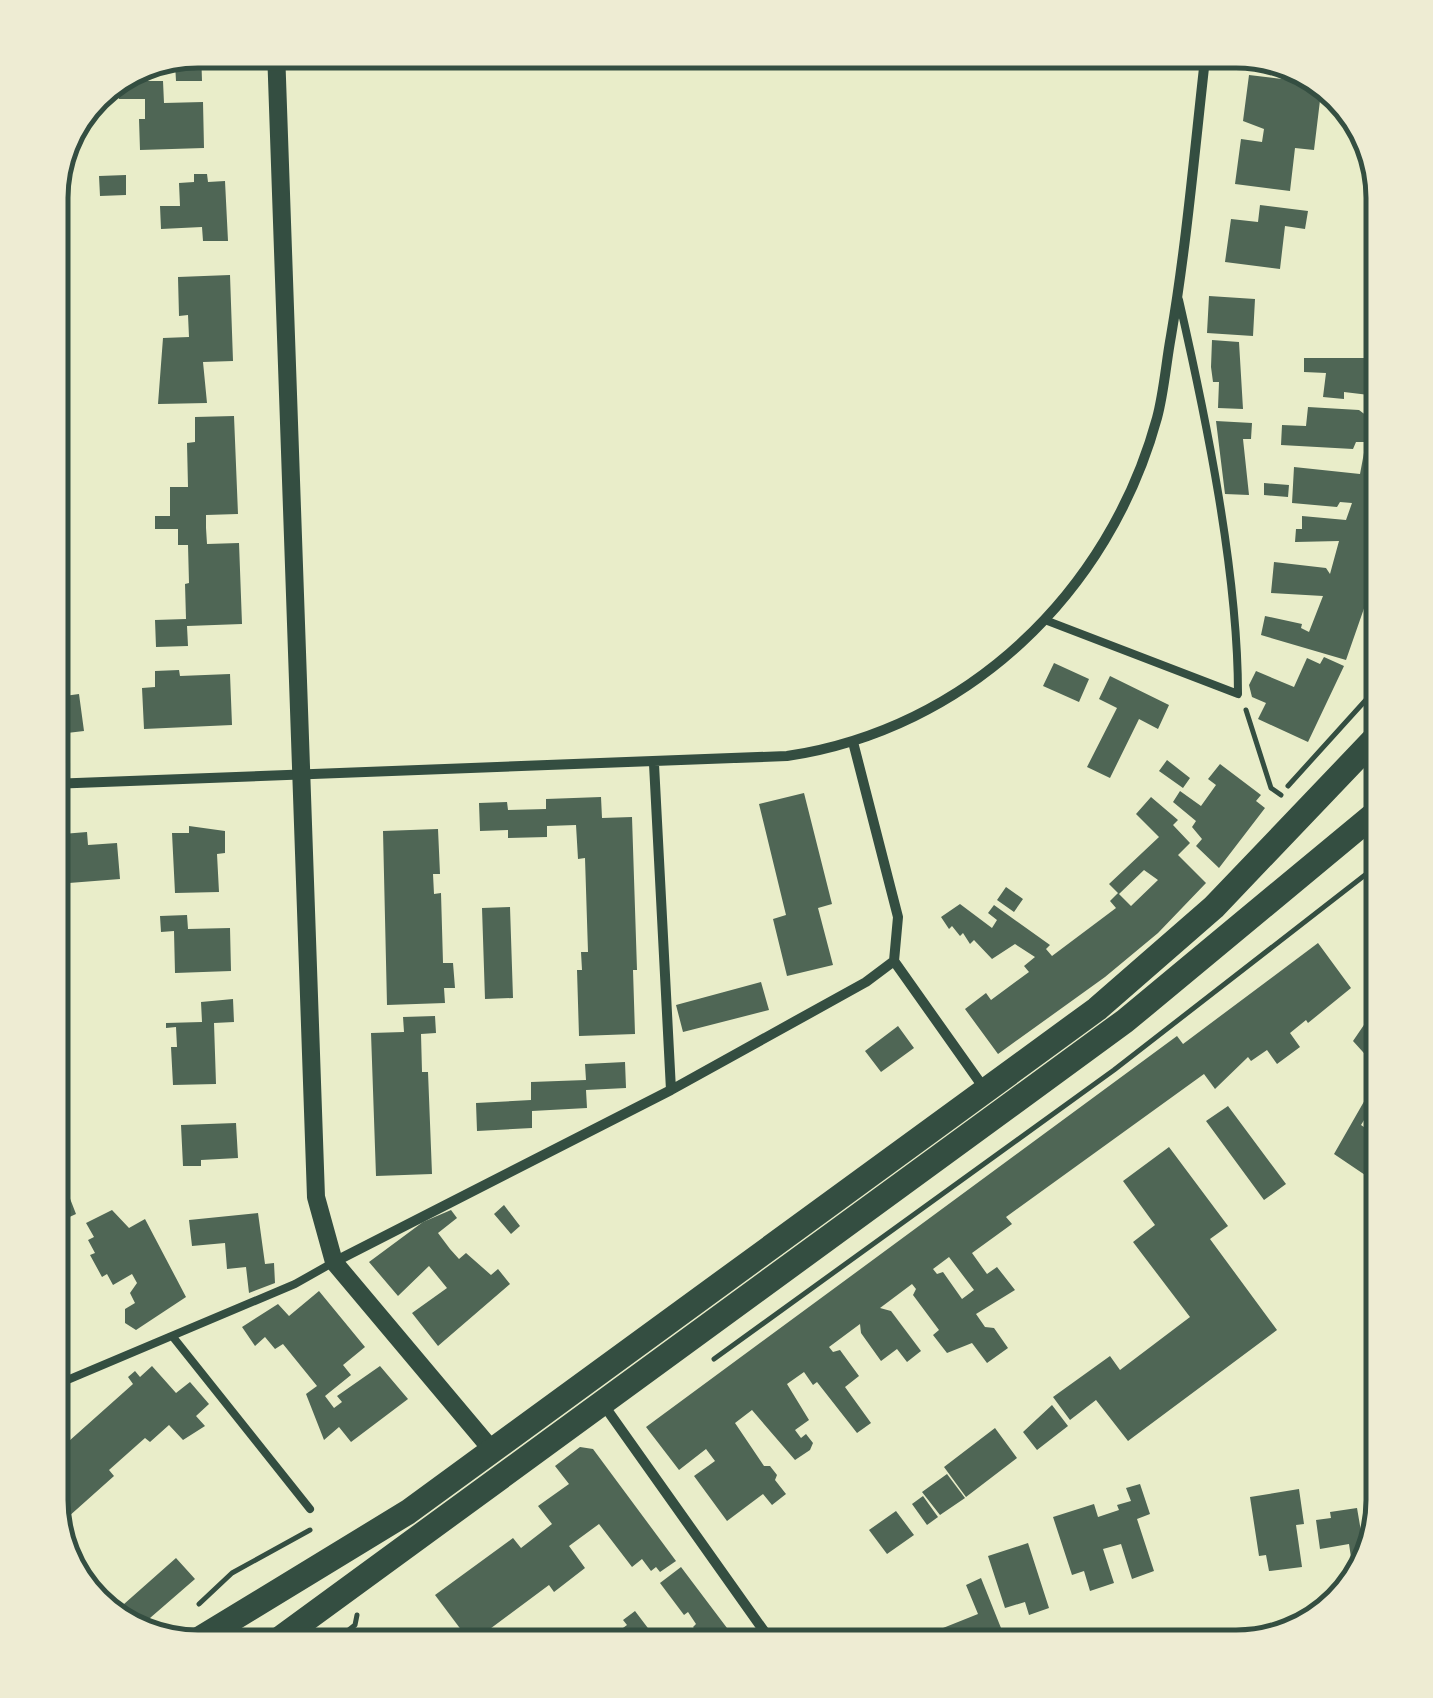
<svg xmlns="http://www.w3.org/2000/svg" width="1433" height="1698" font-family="Roboto,sans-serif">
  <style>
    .building { fill: #4f6655; fill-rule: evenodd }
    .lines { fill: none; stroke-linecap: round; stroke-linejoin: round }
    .path { stroke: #344e41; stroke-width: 5 }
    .service { stroke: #344e41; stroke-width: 8 }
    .minor { stroke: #344e41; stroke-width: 10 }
    .tertiary { stroke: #344e41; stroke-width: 18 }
    .primary { stroke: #344e41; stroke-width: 25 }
    .rim { fill: none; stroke: #344e41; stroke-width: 5 }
  </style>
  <rect width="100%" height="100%" fill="#e9edc9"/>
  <path class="building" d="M197,50H201L202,81H176L175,63L191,62L190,53Z
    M1249,75L1322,84L1314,150L1295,148L1290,191L1235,184L1241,139L1262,142L1264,129L1243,121Z
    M118,81H163L164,103L203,102L204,148L140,150L139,119H145V99H119Z
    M194,174H207L208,182L225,181L228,241H203L202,227L161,229L160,206H180L179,183L194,182Z
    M126,175V195L100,196L99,176Z
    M1260,205L1308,211L1305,229L1285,226L1280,269L1225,262L1231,219L1258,222Z
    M230,275L233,361L203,362L207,403L158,404L163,338L189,337L188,315L179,316L178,277Z
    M1209,296L1255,299L1253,336L1207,333Z
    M1212,340L1239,342L1243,409L1218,408L1219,382H1213L1211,367Z
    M1304,358H1383V554L1346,660L1261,635L1265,616L1302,624L1301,628L1309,632L1323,596L1271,593L1274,562L1326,568L1330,574L1339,541L1295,542L1296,529H1302V516L1346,520L1352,503L1340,502L1337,507L1292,503L1294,467L1360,474L1366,442H1356L1353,449L1281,445L1282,425L1306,426L1308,407L1359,410L1371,419L1376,387L1370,388L1369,395L1344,392V399L1323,397L1326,373L1304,372Z
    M234,416L238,514L206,515V528L207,544L239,543L242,624L187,626L188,646L156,647L155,620L186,619L185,584L189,583L188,545H178V529H155V516H170V487H188L187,443L195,442V417Z
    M1216,421L1252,423L1251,439H1243L1249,495L1225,494Z
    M1264,483L1289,485L1288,497L1264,495Z
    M1324,657L1344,666L1308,742L1258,719L1266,703L1252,697L1249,685L1256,671L1294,687L1307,658L1320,664Z
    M1054,663L1089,679L1079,702L1043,686Z
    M179,670L180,676L230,674L232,725L144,729L142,688L155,687V671Z
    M1110,676L1169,705L1158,729L1139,719L1110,778L1087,767L1117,708L1099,699Z
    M79,694L84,731L50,735V698Z
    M1167,760L1190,778L1183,788L1159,771Z
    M1220,764L1261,795L1256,801L1265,808L1219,868L1196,846L1202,839L1192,827L1196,821L1173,802L1180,791L1201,806L1216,785L1208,779Z
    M804,793L832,904L818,908L833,965L787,976L773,919L786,915L759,804Z
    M601,797L602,818L632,817L637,970H633L635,1034L579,1036L577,970H582L581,952H588L585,858L578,859L576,825L547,826V837L508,838V830L480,831L479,803L507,802L508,810L546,809V799Z
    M1151,797L1178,820L1173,825L1190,843L1178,855L1206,883L1158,933L1105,977L998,1054L965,1009L986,993L991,1000L1029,972L1024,966L1035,957L1015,944L992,959L974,940L970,944L963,933L960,936L952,926L949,929L941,917L960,904L992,928L997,920L988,913L994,905L1050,945L1046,949L1052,956L1116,908L1110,901L1118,893L1131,906L1158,880L1144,870L1119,894L1109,884L1159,837L1136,814Z
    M189,826L225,831V853L217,854L219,892L175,893L172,833H189Z
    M438,829L440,874H433L434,894L441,893L443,963H453L455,988H444L445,1003L387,1005L383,831Z
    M87,832L88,845L117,843L120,879L69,883V877L50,878V835Z
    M1006,887L1023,899L1014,912L997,900Z
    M510,907L513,998L485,999L482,908Z
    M187,915L188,929L230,928L231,971L175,973L174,931L161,932L160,916Z
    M1318,943L1351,988L1308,1023L1306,1020L1290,1033L1300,1047L1277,1064L1267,1050L1251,1061L1248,1057L1215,1089L1204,1074L1006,1217L1012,1224L972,1253L987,1274L997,1267L1015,1290L976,1314L985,1327L994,1328L1008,1348L987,1363L972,1343L947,1353L933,1335L939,1330L913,1295L916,1289L912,1284L880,1308L891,1311L921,1351L907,1362L897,1349L881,1361L861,1333L860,1324L829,1347L833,1352L840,1350L859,1376L845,1387L871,1423L857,1433L817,1382L813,1385L804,1372L787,1384L809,1420L795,1430L801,1438L806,1434L813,1443L810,1450L795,1460L752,1410L735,1423L764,1466H770L777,1475L775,1480L786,1494L772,1505L763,1494L727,1521L694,1476L715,1461L706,1449L679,1470L646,1427L1177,1036L1183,1044ZM949,1257L974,1290L962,1299L943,1272L937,1274L933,1269Z
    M761,982L769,1010L683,1032L676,1005Z
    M233,999L234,1022L214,1023L216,1084L173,1085L171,1047H177L176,1027L166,1028V1023L202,1022L201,1002Z
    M435,1016L436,1033L421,1034L422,1072H428L432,1174L376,1176L371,1033L404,1032L403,1017Z
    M1368,1019L1383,1035L1381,1072L1353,1041Z
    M898,1026L914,1048L881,1072L865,1051Z
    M625,1062L626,1088L586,1090L587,1108L532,1111V1128L477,1131L476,1103L531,1100V1082L586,1080L585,1064Z
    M1370,1091L1379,1096L1361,1125L1383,1140V1154L1368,1177L1334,1154Z
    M1228,1106L1286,1184L1264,1200L1206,1121Z
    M236,1123L238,1158L201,1160V1166H183L181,1125Z
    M50,1147L76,1214L52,1225L50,1220Z
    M1169,1147L1228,1226L1210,1239L1277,1330L1128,1441L1096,1400L1070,1420L1053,1397L1110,1356L1120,1370L1190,1317L1133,1242L1155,1225L1123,1181Z
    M504,1205L520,1226L511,1234L494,1214Z
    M112,1210L129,1228L145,1219L186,1297L136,1330L125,1323V1309L135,1303L130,1293L137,1283L132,1274L113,1285L107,1274L102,1277L90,1255L95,1253L88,1240L94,1237L86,1223Z
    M451,1210L457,1218L438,1233L450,1249L459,1259L466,1253L491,1275L498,1269L510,1284L438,1346L412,1313L447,1288L429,1266L398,1296L369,1262L423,1222Z
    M258,1213L265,1264L274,1263L275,1283L249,1293L246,1267L227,1269L225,1243L192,1246L189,1220Z
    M319,1291L365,1347L343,1365L351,1375L325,1396L334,1408L342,1402L337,1396L380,1366L408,1399L351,1442L339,1427L324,1440L306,1394L317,1386L283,1344L275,1349L265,1337L255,1346L242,1327L278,1304L289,1316Z
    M152,1366L176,1393L190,1382L209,1404L196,1416L205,1426L183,1440L169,1425L150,1442L145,1438L109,1470L114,1476L58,1526L50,1501V1458L133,1384L128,1377L135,1371L140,1377Z
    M1052,1405L1068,1426L1037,1450L1023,1432Z
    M995,1428L1017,1458L966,1497L944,1467Z
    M580,1447L593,1449L676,1561L660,1572L656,1567L651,1571L642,1559L632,1567L599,1524L569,1546L585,1568L554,1592L549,1585L471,1643L435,1595L513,1538L521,1548L552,1524L538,1506L569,1484L555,1466Z
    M947,1474L965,1498L940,1515L922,1492Z
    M1140,1484L1150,1514L1137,1519L1154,1571L1132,1579L1121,1544L1103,1549L1114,1583L1090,1591L1084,1571L1072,1575L1053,1517L1094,1504L1098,1517L1119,1510L1117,1505L1131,1501L1126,1488Z
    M1299,1489L1304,1524L1296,1525L1302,1567L1269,1571L1266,1555L1259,1556L1250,1497Z
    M923,1496L938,1517L927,1525L912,1504Z
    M1357,1508L1363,1543L1372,1541L1367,1561L1352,1564L1349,1544L1320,1549L1316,1520L1331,1518L1330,1512Z
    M896,1511L914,1535L887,1554L869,1530Z
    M1028,1543L1049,1608L1029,1615L1025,1602L1005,1608L988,1556Z
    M176,1558L195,1579L135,1631L130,1630L115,1612Z
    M681,1567L727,1628L706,1644L693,1627L696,1624L688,1612L684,1615L660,1583Z
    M981,1578L1003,1633L989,1639L993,1648H939L933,1632L978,1614L966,1585Z
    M635,1611L663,1648H596L627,1625L623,1620Z
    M1033,1628L1039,1648H1009L1005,1637Z
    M549,1630L563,1648H525L540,1637Z"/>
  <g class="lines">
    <path class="path" d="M1246,710L1271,788L1281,795
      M1288,786L1383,681
      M1371,871L1383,889
      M714,1359L1114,1070L1383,861
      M199,1604L232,1573L310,1530
      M326,1648L355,1625L357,1615"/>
    <path class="service" d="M1045,620L1238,694C1238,573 1206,418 1179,300
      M173,1337L310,1509
      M65,1381L295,1284L334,1262"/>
    <path class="minor" d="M654,764L671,1090
      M50,784L787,756C967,729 1109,593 1157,418C1164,392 1166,363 1171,336C1187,242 1195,146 1206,50
      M894,961L986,1091
      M334,1262L671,1090L866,982L894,961L898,917L853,742
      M50,1403L65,1381L50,1333
      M603,1404L776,1648"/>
    <path class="tertiary" d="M276,50L316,1197L334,1262L492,1450"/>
    <path class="primary" d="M188,1646L408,1512L1097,1009L1214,907L1383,730
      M267,1648L1125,1021L1383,807"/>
  </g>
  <path d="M0 0H1433V1698H0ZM198 68H1236A130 130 0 0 1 1366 198V1500A130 130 0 0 1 1236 1630H198A130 130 0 0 1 68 1500V198A130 130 0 0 1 198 68Z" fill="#eeecd3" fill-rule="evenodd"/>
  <path class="rim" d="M198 68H1236A130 130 0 0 1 1366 198V1500A130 130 0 0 1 1236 1630H198A130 130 0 0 1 68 1500V198A130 130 0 0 1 198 68Z"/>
</svg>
